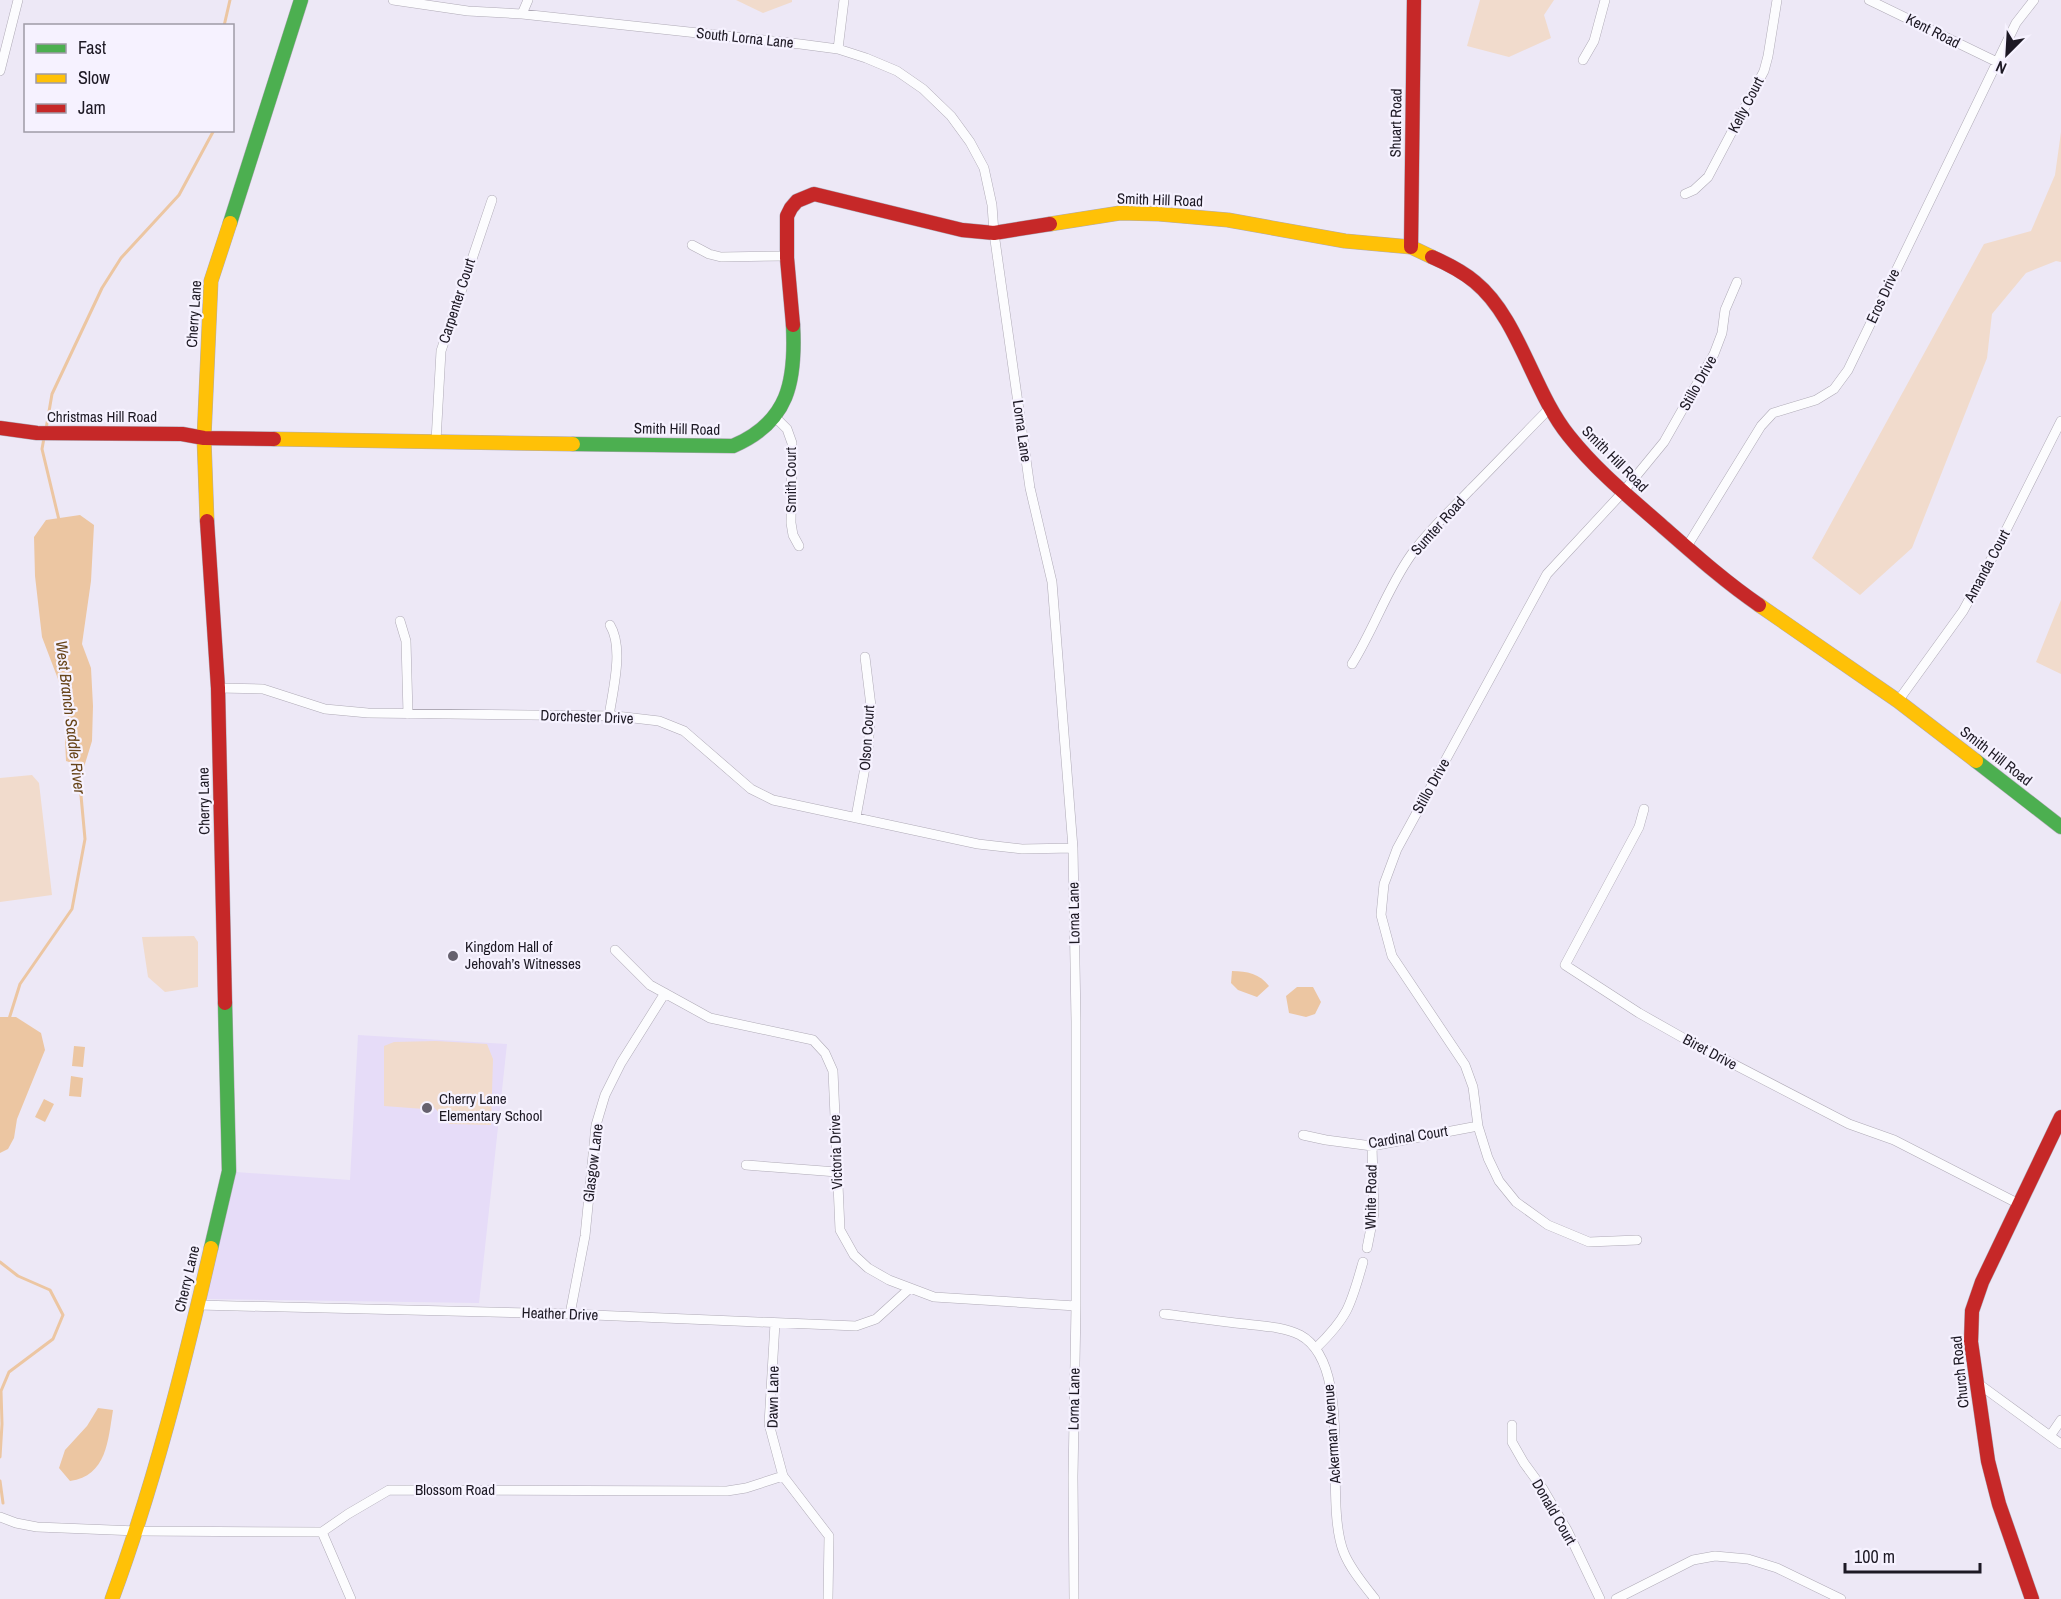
<svg xmlns="http://www.w3.org/2000/svg" width="2061" height="1599" font-family="'Archivo Narrow',sans-serif">
  <style>
    .built { fill: #e6dcf8 }
    .green { fill: #f1dbcc }
    .water { fill: #ecc6a2 }
    .lines { fill: none; stroke-linecap: round; stroke-linejoin: round }
    .stream { stroke: #ecc6a2; stroke-width: 3 }
    .street-casing { stroke: #afaab6; stroke-width: 10 }
    .fast-casing { stroke: #afaab6; stroke-width: 15 }
    .slow-casing { stroke: #afaab6; stroke-width: 15 }
    .jam-casing { stroke: #afaab6; stroke-width: 15 }
    .street { stroke: #fcfcfe; stroke-width: 9 }
    .fast { stroke: #4caf50; stroke-width: 14 }
    .slow { stroke: #ffc107; stroke-width: 14 }
    .jam { stroke: #c62828; stroke-width: 14 }
    .poi-dot { fill: #66616e; stroke: #f6f2ff; stroke-width: 2 }
    .labels { text-anchor: middle; stroke-width: 4.5; stroke-linejoin: round; paint-order: stroke }
    .street-label { font-size: 15px; fill: #1d1924; stroke: #f6f2ff }
    .poi-label { font-size: 15px; fill: #1d1924; stroke: #f6f2ff; text-anchor: start }
    .water-label { font-size: 16px; font-style: italic; fill: #674419; stroke: #f6f2ff }
  </style>
  <rect width="100%" height="100%" fill="#ede8f6"/>
  <path class="built" d="M358,1035L507,1044L479,1303L206,1299L236,1172L350,1180Z"/>
  <path class="green" d="M736,0H792V2L763,13Z
    M1480,0H1554L1544,15L1551,38L1509,57L1467,46Z
    M2061,132V262L2056,261L2026,273L1992,314L1987,358L1912,548L1860,595L1812,558L1984,244L2031,231L2055,175Z
    M2061,600V674L2036,662Z
    M32,775L39,783L52,895L0,902V778Z
    M194,936L198,942V987L165,992L148,977L142,937Z
    M436,1041L487,1044L493,1059L491,1125L449,1124L432,1105L424,1109L384,1106V1046L394,1042Z"/>
  <path class="water" d="M80,515L94,525L91,581L82,644L91,668L93,706L92,741L84,767L66,761L65,738L69,708L42,637L35,576L34,537L46,520Z
    M1232,971C1247,971 1260,974 1269,986L1257,997L1238,990L1231,983Z
    M1297,987H1313L1321,1002L1315,1014L1306,1017L1289,1013L1286,996Z
    M0,1017H16L41,1033L45,1050L17,1119L14,1138L8,1149L0,1153Z
    M74,1046L85,1047L83,1067L72,1066Z
    M71,1076L83,1078L81,1097L69,1096Z
    M44,1099L54,1104L45,1122L35,1117Z
    M98,1408L113,1410C108,1440 107,1476 70,1481L59,1468L65,1450L87,1426Z"/>
  <g class="lines">
    <path class="stream" d="M224,26L230,0
      M46,429L52,394L102,288L121,258L179,195L214,130
      M44,438L42,449L59,520
      M9,1019L20,984L72,909L85,839L78,763
      M0,1262L18,1276L50,1290L63,1315L53,1339L9,1372L1,1391L2,1424L0,1457
      M0,1481L3,1503"/>
    <g class="street-casing">
      <path id="street" d="M393,0L468,11L522,14L800,44L838,49L866,58L897,71L923,89L951,116L970,142L984,168L992,205L994,233L1030,488L1052,582L1073,848L1076,1021V1306L1073,1477L1074,1599
        M1869,0L1997,62
        M522,14L528,0
        M838,49L844,0
        M1583,60L1594,41L1605,0
        M0,71L18,0
        M1685,194L1694,190L1708,177L1755,88L1764,71L1768,56L1777,0
        M692,245L709,254L721,257L786,256
        M775,417L787,429L792,443L791,523L793,535L799,546
        M436,441L441,351L492,200
        M1686,548L1761,426L1773,413L1816,400L1834,389L1848,370L2016,23L2034,0
        M400,621L406,641L408,714
        M1352,664C1374,629 1387,589 1411,555C1428,531 1450,511 1470,490C1497,463 1523,435 1550,408
        M218,688L263,689L325,709L368,713L616,716L659,721L684,731L751,789L773,800L978,844L1022,849L1073,848
        M1898,701L1963,611L1993,556L2061,421
        M609,716C613,689 624,648 610,625
        M1644,809L1639,827L1565,965L1639,1013L1685,1039L1849,1124L1894,1140L2019,1204
        M856,817L868,751L871,706L865,657
        M615,950L650,985L710,1018L813,1040L825,1053L833,1071L840,1230L854,1255L868,1268L889,1280L934,1297L1076,1306
        M1303,1135L1326,1140L1372,1146L1478,1126
        M746,1165L837,1172
        M1637,1240L1589,1242L1548,1225L1516,1202L1499,1181L1488,1158L1478,1126L1473,1087L1465,1065L1392,956L1381,915L1384,884L1397,849L1547,574L1623,492L1664,442L1714,354L1722,333L1725,310L1737,282
        M1367,1248L1374,1213L1372,1146
        M198,1305L570,1314L856,1326L876,1319L909,1289
        M570,1314L585,1236L596,1125L605,1095L621,1063L665,993
        M1164,1314C1191,1317 1218,1321 1246,1324C1263,1326 1284,1327 1300,1335C1356,1365 1322,1500 1344,1553C1351,1570 1364,1585 1375,1599
        M775,1323L769,1424L783,1476L829,1536L828,1599
        M1316,1348C1349,1316 1351,1304 1363,1262
        M1976,1382L2061,1444
        M1512,1425V1442L1524,1463L1543,1489L1567,1530L1600,1599
        M2050,1436L2061,1420
        M0,1517L16,1523L37,1527L137,1531L322,1532L348,1514L389,1490L727,1491L746,1488L783,1476
        M322,1532L351,1599
        M1616,1599L1693,1560L1715,1556L1748,1559L1777,1568L1841,1599"/>
    </g>
    <g class="fast-casing">
      <path id="fast" d="M230,223L301,0
        M573,444L733,446C789,422 796,381 793,325
        M1976,761L2061,827
        M211,1248L229,1171L225,1003"/>
    </g>
    <g class="slow-casing">
      <path id="slow" d="M1050,224L1120,213L1159,214L1228,220L1345,241L1411,247L1432,257
        M274,439L573,444
        M207,521L204,438L211,281L230,223
        M1759,605L1898,701L1976,761
        M112,1599C154,1485 184,1366 211,1248"/>
    </g>
    <g class="jam-casing">
      <path id="jam" d="M1411,247L1414,0
        M1432,257C1448,264 1462,271 1475,282C1519,318 1533,392 1569,436C1596,470 1629,497 1661,525C1693,553 1724,581 1759,605
        M793,325L787,258V216L791,208L797,201L814,194L962,230L994,233L1050,224
        M0,428L37,433L182,434L204,438L274,439
        M207,521L218,688L225,1003
        M2032,1599L1999,1504L1988,1461L1971,1342L1972,1311L1982,1282L2061,1117"/>
    </g>
    <use href="#street" class="street"/>
    <use href="#fast" class="fast"/>
    <use href="#slow" class="slow"/>
    <use href="#jam" class="jam"/>
  </g>
  <g class="poi-dot">
    <circle cx="453" cy="956" r="6"/>
    <circle cx="427" cy="1108" r="6"/>
  </g>
  <g class="labels">
    <g class="street-label">
      <text transform="translate(1933 31) rotate(27)" y="5">Kent Road</text>
      <text transform="translate(745 38) rotate(6)" y="5">South Lorna Lane</text>
      <text transform="translate(1746 105) rotate(-63)" y="5">Kelly Court</text>
      <text transform="translate(1396 123) rotate(-89)" y="5">Shuart Road</text>
      <text transform="translate(1160 200) rotate(2)" y="5">Smith Hill Road</text>
      <text transform="translate(1883 296) rotate(-65)" y="5">Eros Drive</text>
      <text transform="translate(457 301) rotate(-72)" y="5">Carpenter Court</text>
      <text transform="translate(194 314) rotate(-86)" y="5">Cherry Lane</text>
      <text transform="translate(1698 383) rotate(-61)" y="5">Stillo Drive</text>
      <text x="102" y="422">Christmas Hill Road</text>
      <text transform="translate(677 429) rotate(1)" y="5">Smith Hill Road</text>
      <text transform="translate(1022 431) rotate(82)" y="5">Lorna Lane</text>
      <text transform="translate(1615 459) rotate(45)" y="5">Smith Hill Road</text>
      <text transform="translate(791 480) rotate(-90)" y="5">Smith Court</text>
      <text transform="translate(1438 526) rotate(-48)" y="5">Sumter Road</text>
      <text transform="translate(1987 566) rotate(-62)" y="5">Amanda Court</text>
      <text transform="translate(587 717) rotate(2)" y="5">Dorchester Drive</text>
      <text transform="translate(867 738) rotate(-86)" y="5">Olson Court</text>
      <text transform="translate(1996 756) rotate(38)" y="5">Smith Hill Road</text>
      <text transform="translate(1431 786) rotate(-61)" y="5">Stillo Drive</text>
      <text transform="translate(204 801) rotate(-91)" y="5">Cherry Lane</text>
      <text transform="translate(1074 913) rotate(-91)" y="5">Lorna Lane</text>
      <text transform="translate(1710 1052) rotate(28)" y="5">Biret Drive</text>
      <text transform="translate(1408 1137) rotate(-9)" y="5">Cardinal Court</text>
      <text transform="translate(836 1152) rotate(-92)" y="5">Victoria Drive</text>
      <text transform="translate(593 1163) rotate(-83)" y="5">Glasgow Lane</text>
      <text transform="translate(1371 1197) rotate(-89)" y="5">White Road</text>
      <text transform="translate(187 1279) rotate(-77)" y="5">Cherry Lane</text>
      <text transform="translate(560 1314) rotate(2)" y="5">Heather Drive</text>
      <text transform="translate(1960 1372) rotate(-96)" y="5">Church Road</text>
      <text transform="translate(773 1397) rotate(-89)" y="5">Dawn Lane</text>
      <text transform="translate(1074 1399) rotate(-89)" y="5">Lorna Lane</text>
      <text transform="translate(1332 1434) rotate(-94)" y="5">Ackerman Avenue</text>
      <text x="455" y="1495">Blossom Road</text>
      <text transform="translate(1554 1512) rotate(60)" y="5">Donald Court</text>
    </g>
    <g class="poi-label">
      <text x="465" y="952">Kingdom Hall of<tspan x="465" dy="17">Jehovah’s Witnesses</tspan></text>
      <text x="439" y="1104">Cherry Lane<tspan x="439" dy="17">Elementary School</tspan></text>
    </g>
    <g class="water-label">
      <text transform="translate(71 717) rotate(83)" y="6">West Branch Saddle River</text>
    </g>
  </g>
  <rect x="24" y="24" width="210" height="108" fill="#f6f2ff" stroke="#9f9ba7" stroke-width="1.5"/>
  <rect x="36" y="44" width="30" height="9" fill="#4caf50" stroke="#9f9ba7" stroke-width="1.5"/>
  <text x="78" y="54" font-size="18" fill="#1d1924">Fast</text>
  <rect x="36" y="74" width="30" height="9" fill="#ffc107" stroke="#9f9ba7" stroke-width="1.5"/>
  <text x="78" y="84" font-size="18" fill="#1d1924">Slow</text>
  <rect x="36" y="104" width="30" height="9" fill="#c62828" stroke="#9f9ba7" stroke-width="1.5"/>
  <text x="78" y="114" font-size="18" fill="#1d1924">Jam</text>
  <g transform="translate(2007 54) rotate(204)" stroke="#f6f2ff" stroke-width="4.5" paint-order="stroke">
  <path d="M0-4.5L10 22L0 15L-10 22Z" fill="#1d1924"/>
  <text y="-9" font-size="16" font-weight="bold" text-anchor="middle" fill="#1d1924">N</text>
  </g>
  <path d="M1845 1563v9h135v-9" fill="none" stroke="#1d1924" stroke-width="3"/>
  <text x="1854" y="1563" font-size="18" fill="#1d1924" stroke="#f6f2ff" stroke-width="4.5" paint-order="stroke">100 m</text>
</svg>
